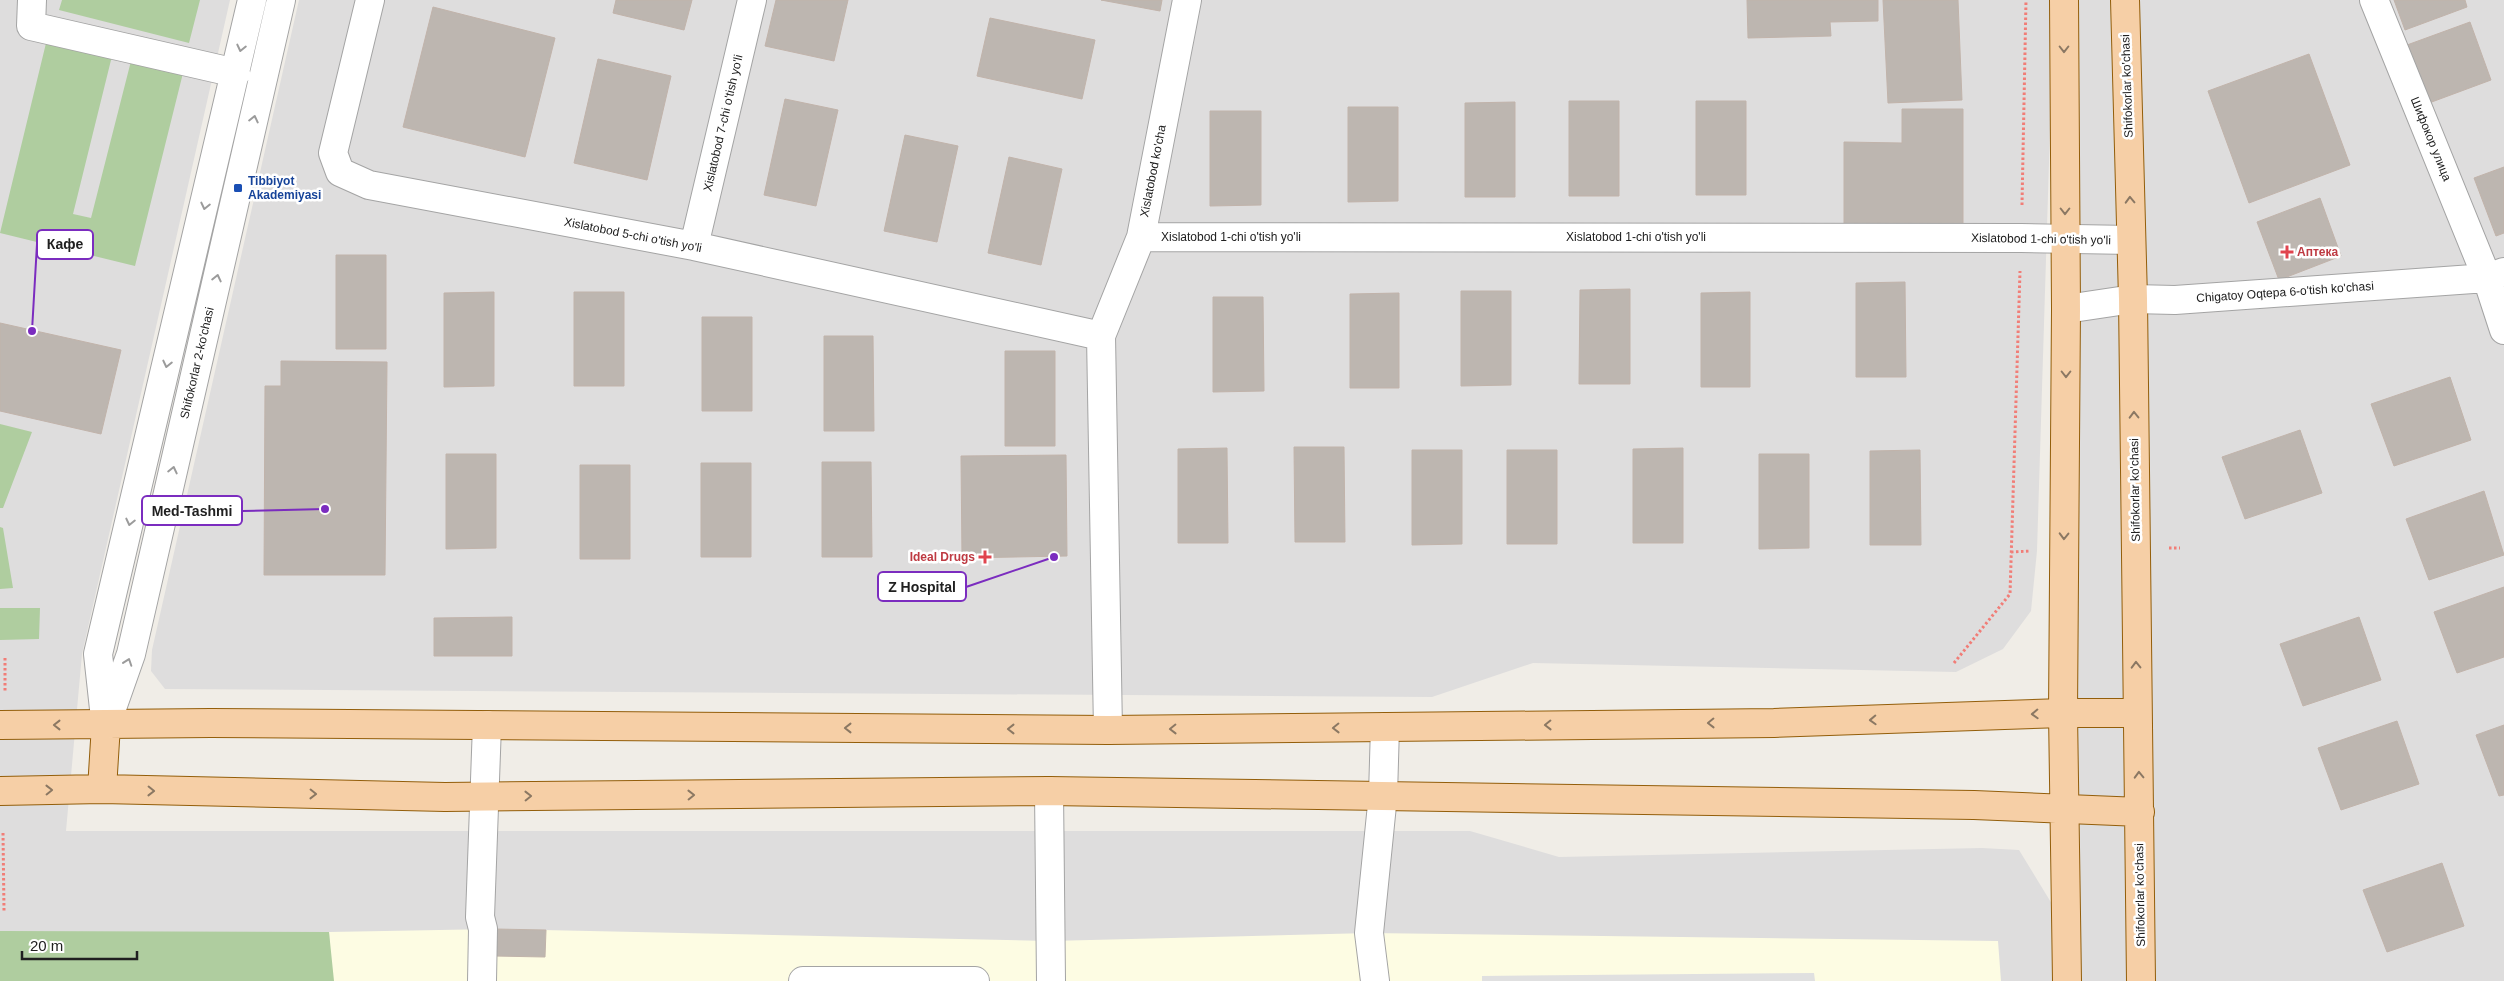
<svg xmlns="http://www.w3.org/2000/svg" width="2504" height="981" font-family="Helvetica,sans-serif">
  <style>
    .residential { fill: #dedddd }
    .education { fill: #fdfce3 }
    .forest { fill: #afcd9f }
    .parking { fill: #e0e0e0 }
    .building { fill: #bdb6b0; stroke: #c1b3aa }
    .lines { fill: none; stroke-linecap: round; stroke-linejoin: round }
    .minor-casing { stroke: #a4a4a4; stroke-width: 30 }
    .major-casing { stroke: #935e0a; stroke-width: 30 }
    .path { stroke: #f17d77; stroke-width: 3; stroke-dasharray: 2.5 2.5; stroke-linecap: butt }
    .minor { stroke: #fff; stroke-width: 28 }
    .major { stroke: #f6cfa6; stroke-width: 28 }
    .oneway { stroke: #9b9b9b }
    .oneway2 { stroke: #8b7863 }
    .transit-dot { fill: #1a4fb4; stroke: #fff; stroke-width: 2 }
    .health-dot { fill: #e0444e; stroke: #fff; stroke-width: 2 }
    .labels { text-anchor: middle; stroke-width: 5; stroke-linejoin: round; paint-order: stroke }
    .street-label { font-size: 12px; fill: #202020; stroke: #fff }
    .transit-label { font-size: 12px; font-weight: bold; fill: #164399; stroke: #fff; text-anchor: start }
    .health-label { font-size: 12px; font-weight: bold; fill: #be3a42; stroke: #fff; text-anchor: start }
    .leader { fill: none; stroke: #7b2cbf; stroke-width: 2 }
    .callout-dot { fill: #7b2cbf; stroke: #fff; stroke-width: 2 }
    .callout { fill: #fff; stroke: #7b2cbf; stroke-width: 2 }
    .callout-label { font-size: 14px; text-anchor: middle; font-weight: bold; fill: #202020 }
  </style>
  <rect width="100%" height="100%" fill="#f0ede7"/>
  <path class="residential" d="M0,0H230L82,654L66,831H1470L1559,857L1982,848L2019,850L2066,927L2062,0H2504V981H0Z
    M299,0H2054L2037,551L2031,611L2003,649L1956,672L1533,663L1432,697L165,689L151,671L152,650Z"/>
  <path class="education" d="M495,929L1050,941L1369,933L1998,941L2001,981H332L329,932Z"/>
  <path class="forest" d="M62,0H200L189,43L59,10Z
    M47,39L112,56L73,214L91,218L131,61L183,73L135,266L0,233Z
    M0,424L32,432L3,508H0Z
    M0,527L3,528L13,588L0,589Z
    M0,608H40L39,639L0,640Z
    M0,931L329,932L334,981H0Z"/>
  <path class="parking" d="M1814,973L1815,981H1482V976Z"/>
  <path class="building" d="M616,0H692L684,30L613,13Z
    M776,0H848L834,61L765,46Z
    M1101,0H1162L1160,11Z
    M1747,0H1878V21L1830,22L1831,36L1748,38Z
    M1883,0H1958L1962,100L1888,103Z
    M2394,0H2465L2467,7L2405,30Z
    M433,7L555,38L525,157L403,127Z
    M990,18L1095,40L1082,99L977,76Z
    M2470,22L2491,80L2429,103L2407,45Z
    M2309,54L2350,165L2249,203L2208,91Z
    M598,59L671,76L647,180L574,163Z
    M785,99L838,110L816,206L764,195Z
    M1569,101H1619V196H1569Z
    M1696,101H1746V195H1696Z
    M1515,102V197H1465V103Z
    M1348,107H1398V201L1348,202Z
    M1902,109H1963V224H1844V142L1902,143Z
    M1210,111H1261V205L1210,206Z
    M905,135L958,146L937,242L884,231Z
    M1009,157L1062,169L1041,265L988,253Z
    M2504,167V233L2496,236L2474,178Z
    M2320,198L2341,256L2279,280L2257,222Z
    M336,255H386V349H336Z
    M1905,282L1906,377H1856V283Z
    M1630,289V384H1579L1580,290Z
    M1461,291H1511V385L1461,386Z
    M494,292V386L444,387V293Z
    M574,292H624V386H574Z
    M1750,292V387H1701V293Z
    M1399,293V388H1350V294Z
    M1213,297H1263L1264,391L1213,392Z
    M702,317H752V411H702Z
    M0,323L121,350L101,434L0,411Z
    M824,336H873L874,431H824Z
    M1005,351H1055V446H1005Z
    M281,361L387,362L385,575H264L265,386H281Z
    M2450,377L2471,440L2394,466L2371,404Z
    M2300,430L2322,493L2245,519L2222,457Z
    M1294,447H1344L1345,542H1295Z
    M1227,448L1228,543H1178V449Z
    M1683,448V543H1633V449Z
    M1412,450H1462V544L1412,545Z
    M1507,450H1557V544H1507Z
    M1920,450L1921,545H1870V451Z
    M446,454H496V548L446,549Z
    M1759,454H1809V548L1759,549Z
    M1066,455L1067,556L962,558L961,456Z
    M822,462H871L872,557H822Z
    M701,463H751V557H701Z
    M580,465H630V559H580Z
    M2484,491L2504,555L2429,580L2406,519Z
    M2504,587V657L2457,673L2434,612Z
    M512,617V656H434V618Z
    M2359,617L2381,680L2303,706L2280,644Z
    M2397,721L2419,784L2341,810L2318,748Z
    M2504,725V795L2499,796L2476,735Z
    M2442,863L2464,926L2387,952L2363,890Z
    M495,929L546,930L545,957L494,956Z"/>
  <g class="lines">
    <g class="minor-casing">
      <path id="minor" d="M32,0L31,26L236,73
        M370,0L333,153L340,172L369,185L694,246L1101,336
        M2374,0L2487,278L2504,330
        M1141,237L2021,238L2131,240
        M694,246L752,0
        M2066,309L2133,299L2175,300L2487,278L2504,272
        M105,718L98,654L252,0
        M106,725L131,654L281,0
        M1108,730L1101,336L1141,237L1187,0
        M1049,791L1051,981
        M482,981L483,929L480,917L487,725
        M803,981H975
        M1375,981L1369,933L1383,795L1385,727"/>
    </g>
    <g class="major-casing">
      <path id="major" d="M2064,0L2066,309L2063,713L2067,981
        M2125,0L2133,299L2141,981
        M0,725L211,723L1108,730L1774,723L2063,713H2137
        M102,789L106,725
        M0,791L102,789L445,797L1049,791L1974,805L2140,812"/>
    </g>
    <path class="path" d="M2022,205L2026,0
      M2169,548H2180
      M2011,552L2031,551
      M5,658V691
      M1954,663L2010,594L2020,271
      M3,833L4,911"/>
    <use href="#minor" class="minor"/>
    <use href="#major" class="major"/>
  </g>
  <defs><path id="oneway-chevron" d="M-2-3.5L2.5 0L-2 3.5" fill="none" stroke-width="1.6" stroke-linecap="round" stroke-linejoin="round" transform="scale(1.25)"/></defs>
  <g class="oneway">
    <use href="#oneway-chevron" transform="translate(241 48) rotate(103)"/>
    <use href="#oneway-chevron" transform="translate(254 119) rotate(-77)"/>
    <use href="#oneway-chevron" transform="translate(205 206) rotate(103)"/>
    <use href="#oneway-chevron" transform="translate(217 278) rotate(-77)"/>
    <use href="#oneway-chevron" transform="translate(167 364) rotate(103)"/>
    <use href="#oneway-chevron" transform="translate(173 470) rotate(-77)"/>
    <use href="#oneway-chevron" transform="translate(130 522) rotate(103)"/>
    <use href="#oneway-chevron" transform="translate(128 662) rotate(-71)"/>
  </g>
  <g class="oneway2">
    <use href="#oneway-chevron" transform="translate(2064 49) rotate(90)"/>
    <use href="#oneway-chevron" transform="translate(2130 200) rotate(-92)"/>
    <use href="#oneway-chevron" transform="translate(2065 211) rotate(90)"/>
    <use href="#oneway-chevron" transform="translate(2066 374) rotate(90)"/>
    <use href="#oneway-chevron" transform="translate(2134 415) rotate(-91)"/>
    <use href="#oneway-chevron" transform="translate(2064 536) rotate(91)"/>
    <use href="#oneway-chevron" transform="translate(2136 665) rotate(-91)"/>
    <use href="#oneway-chevron" transform="translate(2035 714) rotate(178)"/>
    <use href="#oneway-chevron" transform="translate(1873 720) rotate(178)"/>
    <use href="#oneway-chevron" transform="translate(1711 723) rotate(179)"/>
    <use href="#oneway-chevron" transform="translate(57 725) rotate(-180)"/>
    <use href="#oneway-chevron" transform="translate(1548 725) rotate(179)"/>
    <use href="#oneway-chevron" transform="translate(848 728) rotate(-180)"/>
    <use href="#oneway-chevron" transform="translate(1336 728) rotate(179)"/>
    <use href="#oneway-chevron" transform="translate(1011 729) rotate(-180)"/>
    <use href="#oneway-chevron" transform="translate(1173 729) rotate(179)"/>
    <use href="#oneway-chevron" transform="translate(2139 775) rotate(-92)"/>
    <use href="#oneway-chevron" transform="translate(49 790) rotate(-1)"/>
    <use href="#oneway-chevron" transform="translate(151 791) rotate(1)"/>
    <use href="#oneway-chevron" transform="translate(313 794) rotate(1)"/>
    <use href="#oneway-chevron" transform="translate(691 795) rotate(-1)"/>
    <use href="#oneway-chevron" transform="translate(528 796) rotate(-1)"/>
  </g>
  <rect class="transit-dot" x="233" y="183" width="10" height="10" rx="2.5"/>
  <g class="health-dot">
    <path d="M2284.5 244.5h5v5h5v5h-5v5h-5v-5h-5v-5h5z"/>
    <path d="M982.5 549.5h5v5h5v5h-5v5h-5v-5h-5v-5h5z"/>
  </g>
  <g class="labels">
    <g class="street-label">
      <text transform="translate(2127 86) rotate(-92)" y="4">Shifokorlar ko'chasi</text>
      <text transform="translate(723 123) rotate(-77)" y="4">Xislatobod 7-chi o'tish yo'li</text>
      <text transform="translate(2431 139) rotate(68)" y="4">Шифокор улица</text>
      <text transform="translate(1153 171) rotate(-79)" y="4">Xislatobod ko'cha</text>
      <text transform="translate(633 235) rotate(11)" y="4">Xislatobod 5-chi o'tish yo'li</text>
      <text x="1231" y="241">Xislatobod 1-chi o'tish yo'li</text>
      <text x="1636" y="241">Xislatobod 1-chi o'tish yo'li</text>
      <text transform="translate(2041 239) rotate(1)" y="4">Xislatobod 1-chi o'tish yo'li</text>
      <text transform="translate(2285 292) rotate(-4)" y="4">Chigatoy Oqtepa 6-o'tish ko'chasi</text>
      <text transform="translate(197 363) rotate(-77)" y="4">Shifokorlar 2-ko'chasi</text>
      <text transform="translate(2135 490) rotate(-91)" y="4">Shifokorlar ko'chasi</text>
      <text transform="translate(2140 895) rotate(-91)" y="4">Shifokorlar ko'chasi</text>
    </g>
    <g class="transit-label">
      <text x="248" y="185">Tibbiyot<tspan x="248" dy="14">Akademiyasi</tspan></text>
    </g>
    <g class="health-label">
      <text x="2297" y="256">Аптека</text>
      <text x="975" y="561" text-anchor="end">Ideal Drugs</text>
    </g>
  </g>
  <path class="leader" d="M32 331L37 244M325 509L242 511M1054 557L966 587"/>
  <g class="callout-dot">
    <circle cx="32" cy="331" r="5"/>
    <circle cx="325" cy="509" r="5"/>
    <circle cx="1054" cy="557" r="5"/>
  </g>
  <g class="callout">
    <rect x="37" y="230" width="56" height="29" rx="5"/>
    <rect x="142" y="496" width="100" height="29" rx="5"/>
    <rect x="878" y="572" width="88" height="29" rx="5"/>
  </g>
  <g class="callout-label">
    <text x="65" y="249">Кафе</text>
    <text x="192" y="516">Med-Tashmi</text>
    <text x="922" y="592">Z Hospital</text>
  </g>
  <path d="M22 951v8h115v-8" fill="none" stroke="#202020" stroke-width="2.5"/>
  <text x="30" y="951" font-size="15" fill="#202020" stroke="#ffffff" stroke-width="4" paint-order="stroke">20 m</text>
</svg>
